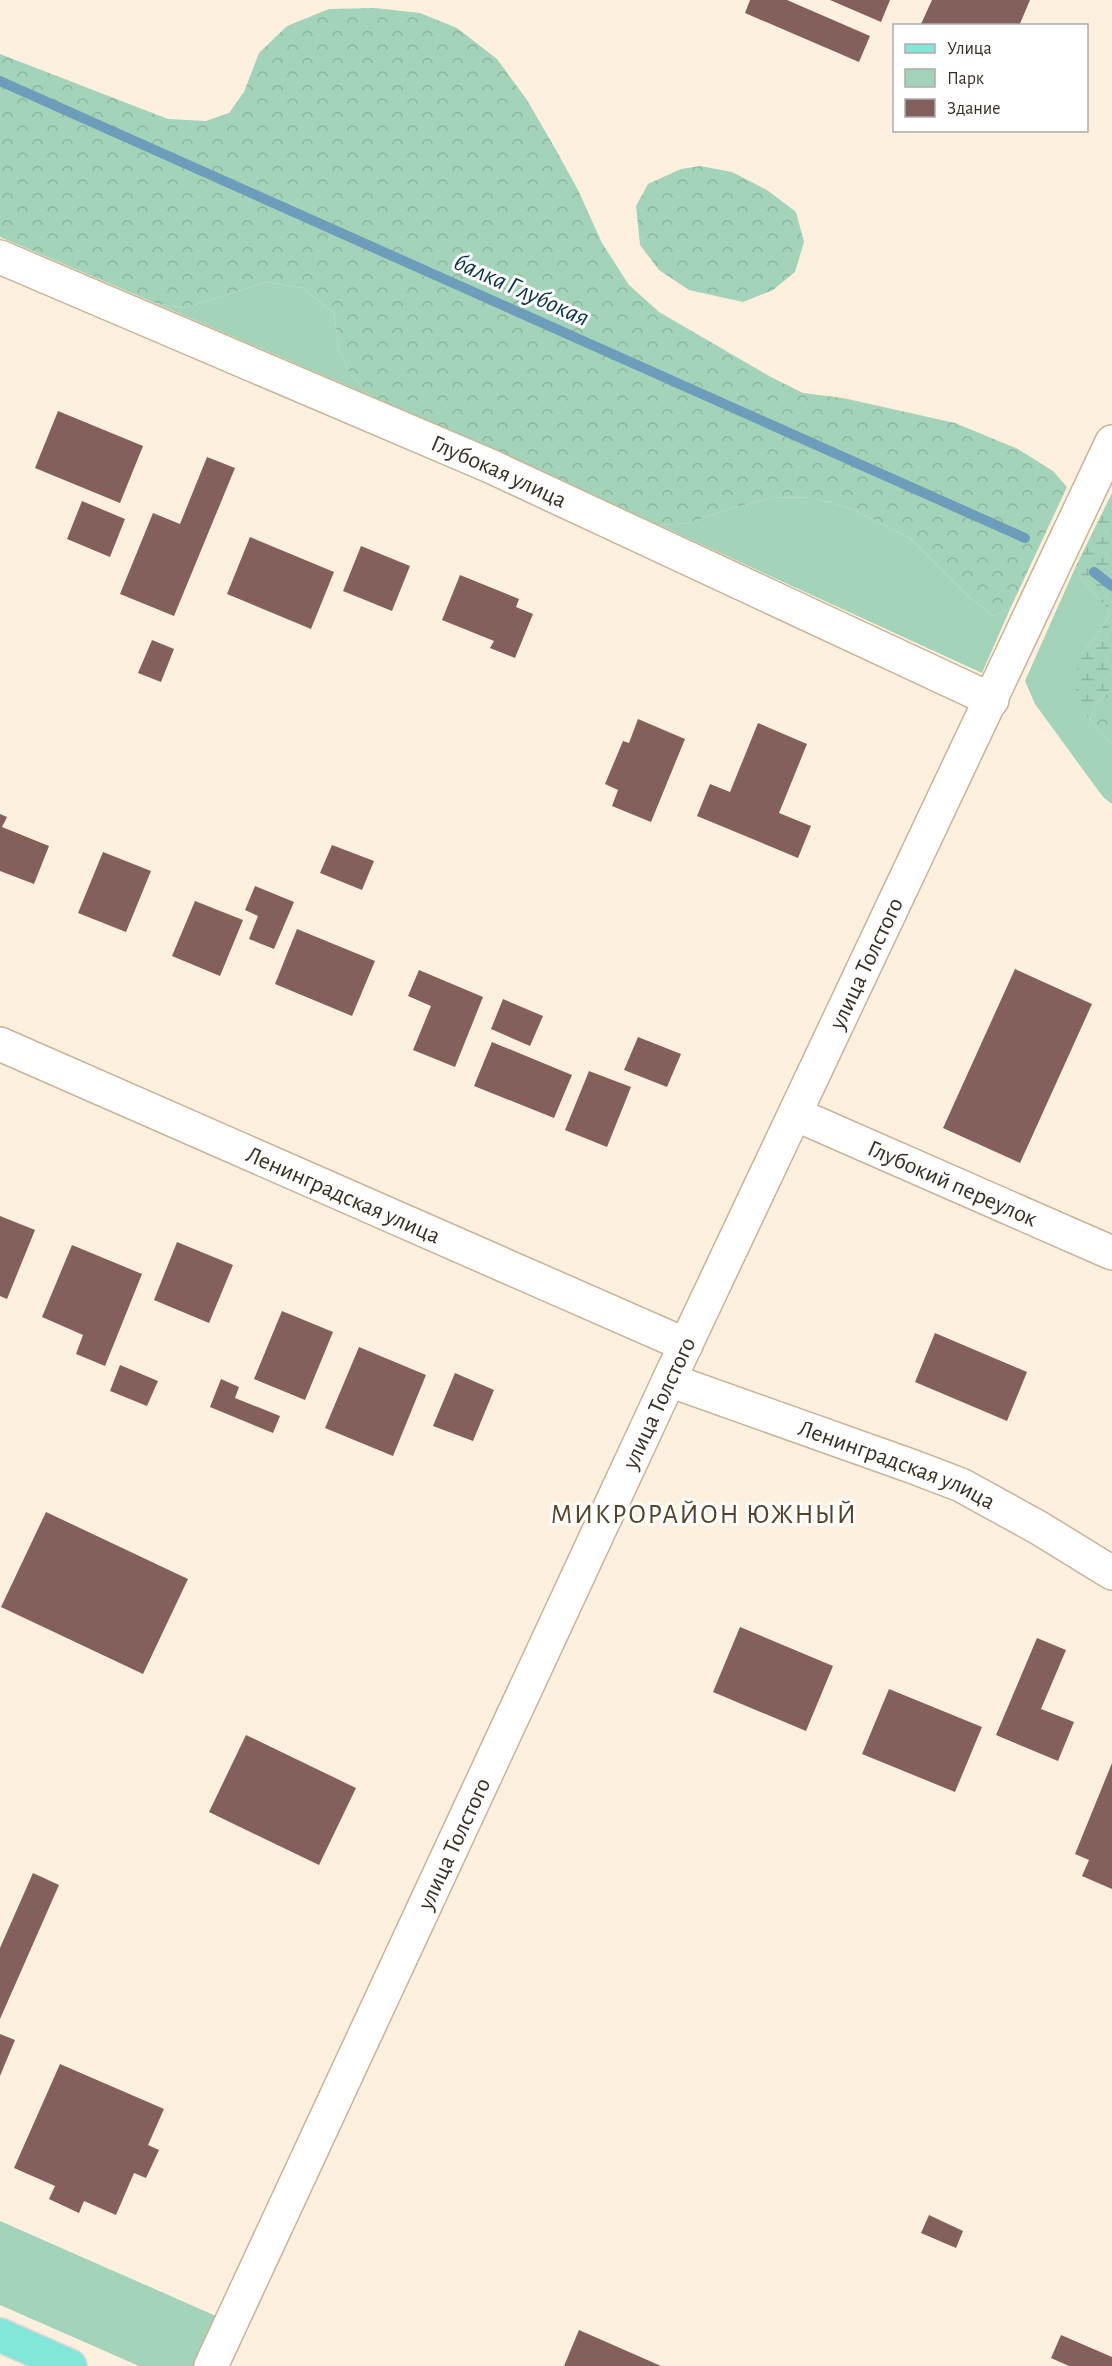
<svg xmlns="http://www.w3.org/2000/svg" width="1112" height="2366" font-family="'Alegreya Sans',sans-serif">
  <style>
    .green { fill: #a3d3b8 }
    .forest { fill: url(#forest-crowns) }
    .wetland { fill: url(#wetland-marsh) }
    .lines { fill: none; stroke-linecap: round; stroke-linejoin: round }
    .stream { stroke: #6d9dbb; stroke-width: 10 }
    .building { fill: #84605c }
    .minor-casing { stroke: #cab396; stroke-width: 36 }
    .major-casing { stroke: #dbdad7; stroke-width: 36 }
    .minor { stroke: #fff; stroke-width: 33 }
    .major { stroke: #82e7d9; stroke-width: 33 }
    .labels { text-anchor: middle; stroke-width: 6; stroke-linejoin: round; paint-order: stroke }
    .street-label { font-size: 24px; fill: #382f23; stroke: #fff }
    .water-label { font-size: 26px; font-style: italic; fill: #093348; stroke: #fff }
    .quarter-label { font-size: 27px; letter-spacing: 1.5px; fill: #554228; stroke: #fff }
  </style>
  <defs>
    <pattern id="forest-crowns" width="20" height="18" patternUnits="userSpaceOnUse" patternTransform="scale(1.5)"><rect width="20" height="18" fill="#a3d3b8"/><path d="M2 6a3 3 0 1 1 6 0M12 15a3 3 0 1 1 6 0" fill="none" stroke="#8db59e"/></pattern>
    <pattern id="wetland-marsh" width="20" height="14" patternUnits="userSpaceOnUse" patternTransform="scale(1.5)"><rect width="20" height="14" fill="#a3d3b8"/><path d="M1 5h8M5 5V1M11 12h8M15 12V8" fill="none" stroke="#8db59e"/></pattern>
  </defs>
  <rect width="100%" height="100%" fill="#fef0de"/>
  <path class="green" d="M267,282L302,288L334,313L339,349L349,373L369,395L155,303L184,308Z
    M773,497L814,498L852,509L910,538L969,597L994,616L1010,609L982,673L659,525L690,523L730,509Z
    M1076,566L1080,577L1111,613L1098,634L1081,654V710L1112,744V804L1103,797L1035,704L1025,681Z
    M0,2221L216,2316L195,2366H139L0,2305Z"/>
  <path class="forest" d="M375,8L420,13L457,28L497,59L527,100L556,150L578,190L602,243L629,285L659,312L771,377L803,393L843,398L955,423L1018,449L1053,471L1067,487L1010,609L994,616L969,597L910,538L852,509L814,498L773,497L730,509L690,523L659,525L369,395L349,373L339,349L334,313L302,288L267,282L184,308L155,303L0,237V54L168,119L206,121L229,113L244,92L259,53L287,26L329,9Z
    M700,166L732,172L767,190L796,212L804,242L795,272L773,290L743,302L689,290L659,270L640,245L636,206L648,184L681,169Z
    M1112,691V744L1090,720C1094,707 1099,697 1112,691Z"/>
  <path class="wetland" d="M1112,493V691C1099,697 1094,707 1090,720L1081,710L1074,682L1081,654L1098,634L1111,613L1080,577L1076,566Z"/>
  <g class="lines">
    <path class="stream" d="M0,81L1025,538
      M1094,572L1112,586"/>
  </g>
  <path class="building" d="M750,0H787L870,36L859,62L745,13Z
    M830,0H890L881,22Z
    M932,0H1030L1019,26H925L921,24Z
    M58,411L143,446L120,503L35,468Z
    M207,457L235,468L174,616L120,594L153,513L180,524Z
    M82,501L125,519L110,557L67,539Z
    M250,537L334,572L311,629L227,594Z
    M361,546L410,566L392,611L343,591Z
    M460,575L519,599L516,607L533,614L515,658L490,648L494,641L442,620Z
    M152,640L174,649L161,682L138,673Z
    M638,719L685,739L651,822L612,806L618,790L605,784L623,741L629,743Z
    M758,723L807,744L779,813L811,826L798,858L697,816L710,784L730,792Z
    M0,814L7,817L2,827L49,846L34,884L0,871Z
    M332,845L374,861L362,890L320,873Z
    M103,852L151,871L126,932L78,913Z
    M255,886L294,902L274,949L249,939L258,916L245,910Z
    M195,901L243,920L220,976L172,956Z
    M297,929L375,961L352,1016L275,984Z
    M1015,969L1092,1004L1020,1163L943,1128Z
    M419,970L483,997L455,1067L413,1050L431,1006L408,996Z
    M503,999L543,1016L530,1046L491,1029Z
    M638,1037L681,1054L667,1087L624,1070Z
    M492,1042L572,1075L554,1118L474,1086Z
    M589,1071L631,1087L607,1147L565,1130Z
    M0,1216L35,1230L7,1299L0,1296Z
    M177,1242L233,1265L209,1323L154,1300Z
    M72,1245L142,1274L105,1366L76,1354L83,1335L42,1317Z
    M282,1311L333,1332L305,1400L254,1379Z
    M935,1333L1027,1372L1007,1421L915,1382Z
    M359,1347L426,1375L393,1456L325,1428Z
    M120,1365L158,1381L147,1406L110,1391Z
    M455,1373L494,1390L473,1441L433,1426Z
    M221,1379L239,1387L235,1398L280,1416L273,1433L210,1407Z
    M46,1512L188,1579L143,1674L1,1607Z
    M740,1627L833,1666L806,1731L713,1692Z
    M1037,1638L1066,1650L1041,1709L1074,1722L1058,1761L996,1735Z
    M889,1689L982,1727L955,1792L862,1754Z
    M246,1735L356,1788L319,1865L209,1812Z
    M1112,1763V1889L1082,1876L1089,1860L1075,1854Z
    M33,1873L59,1885L0,2019V1948Z
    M0,2034L15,2040L0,2076Z
    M60,2064L164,2109L148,2145L159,2150L146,2178L134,2173L116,2215L84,2201L79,2213L49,2199L55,2186L14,2168Z
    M929,2215L963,2231L956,2248L921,2233Z
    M579,2330L661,2366H564Z
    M1061,2335L1112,2357V2366H1069L1051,2358Z"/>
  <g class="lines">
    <g class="minor-casing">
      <g id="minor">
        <path id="s1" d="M0,257L490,466L992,700"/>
        <path id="s2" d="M0,1044L686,1345"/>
        <path id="s3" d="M795,1114L1112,1253"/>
        <path id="s4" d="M669,1380L911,1466L961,1485L1039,1528L1112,1573"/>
        <path id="s5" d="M211,2366L669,1380L1112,442"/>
      </g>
    </g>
    <g class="major-casing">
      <path id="major" d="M0,2335L70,2366"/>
    </g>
    <use href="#minor" class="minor"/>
    <use href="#major" class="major"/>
  </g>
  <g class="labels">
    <g class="street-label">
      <text dy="8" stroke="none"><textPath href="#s1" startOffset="543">Глубокая улица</textPath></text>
      <text dy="8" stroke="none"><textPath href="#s5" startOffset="1548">улица Толстого</textPath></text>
      <text dy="8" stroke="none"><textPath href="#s3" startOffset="172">Глубокий переулок</textPath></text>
      <text dy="8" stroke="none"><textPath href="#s2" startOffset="375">Ленинградская улица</textPath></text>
      <text dy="8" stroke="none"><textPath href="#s5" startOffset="1062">улица Толстого</textPath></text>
      <text dy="8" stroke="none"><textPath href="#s4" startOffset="243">Ленинградская улица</textPath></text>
      <text dy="8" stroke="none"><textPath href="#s5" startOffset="576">улица Толстого</textPath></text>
    </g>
    <g class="water-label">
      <text transform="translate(522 289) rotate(24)" y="9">балка Глубокая</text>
    </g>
    <g class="quarter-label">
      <text x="704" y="1523">МИКРОРАЙОН ЮЖНЫЙ</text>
    </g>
  </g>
  <rect x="893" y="24" width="195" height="108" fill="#ffffff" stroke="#afaca7" stroke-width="1.5"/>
  <rect x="905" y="44" width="30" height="9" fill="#82e7d9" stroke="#afaca7" stroke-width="1.5"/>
  <text x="947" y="54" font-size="18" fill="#382f23">Улица</text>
  <rect x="905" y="69" width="30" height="18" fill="#a3d3b8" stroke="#afaca7" stroke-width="1.5"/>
  <text x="947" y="84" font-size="18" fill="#382f23">Парк</text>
  <rect x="905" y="99" width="30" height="18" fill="#84605c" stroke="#afaca7" stroke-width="1.5"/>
  <text x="947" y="114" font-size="18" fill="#382f23">Здание</text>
</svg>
